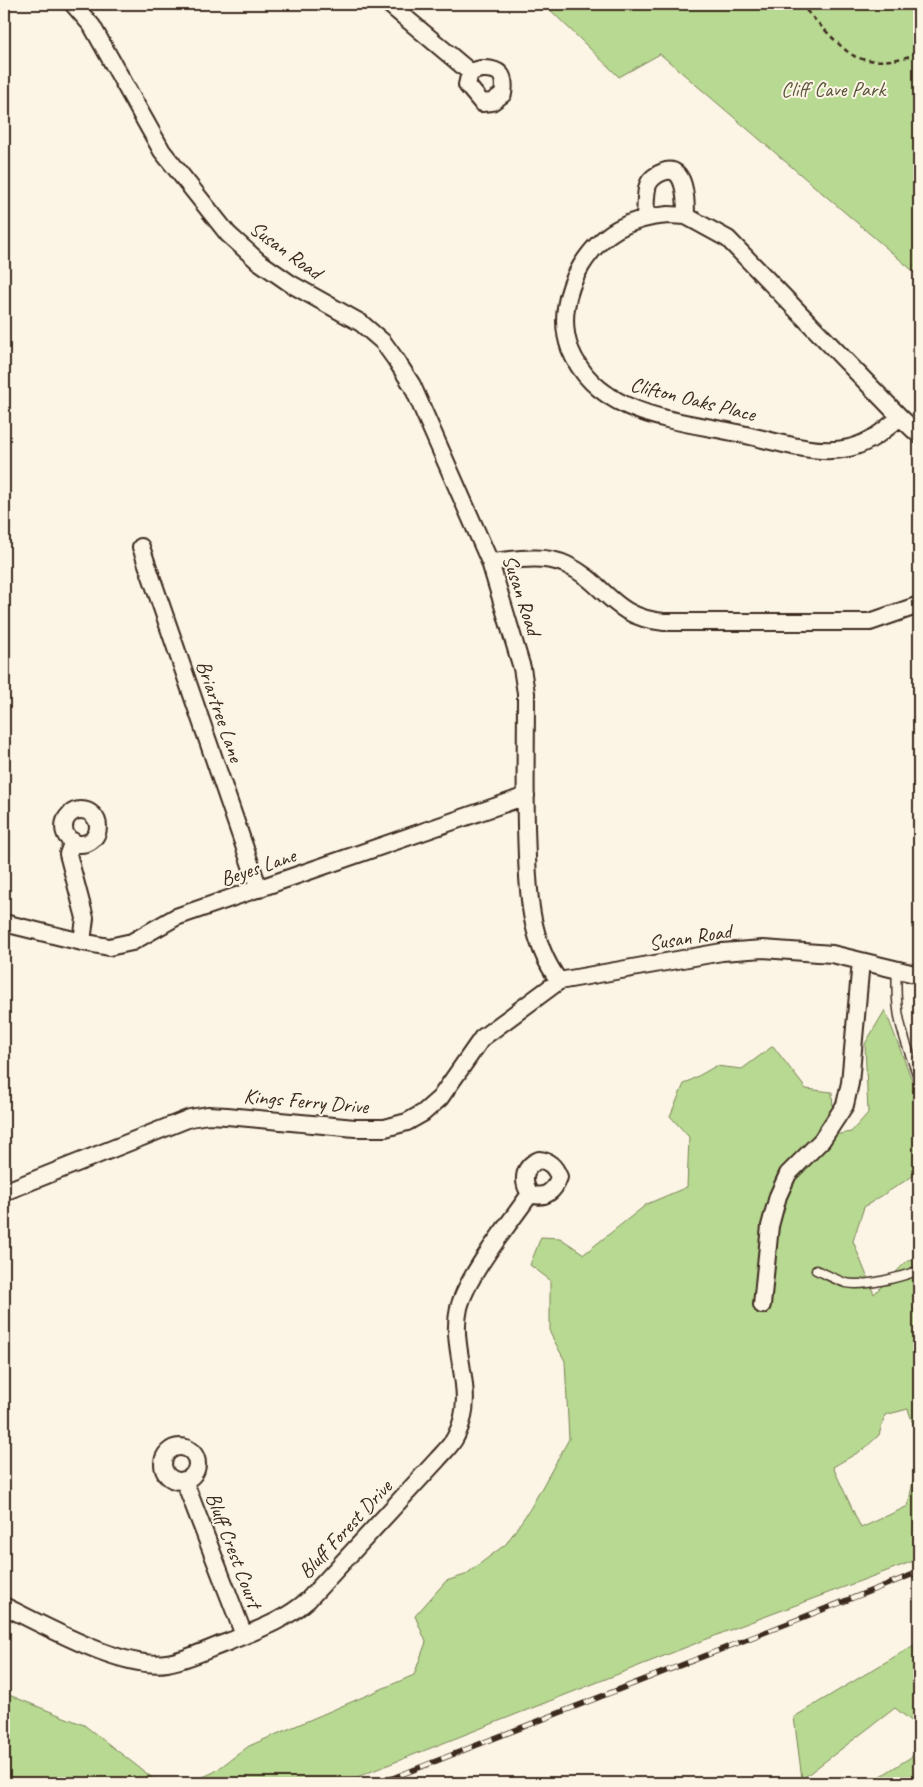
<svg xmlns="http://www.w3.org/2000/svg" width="923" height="1787" font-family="Caveat,sans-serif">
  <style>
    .green { fill: #b8d992; stroke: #7a8258 }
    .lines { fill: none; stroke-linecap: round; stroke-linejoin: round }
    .service-casing { stroke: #3b2a1e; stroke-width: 11 }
    .minor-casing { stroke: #3b2a1e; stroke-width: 20 }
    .path { stroke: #3b2a1e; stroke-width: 2.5; stroke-dasharray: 5 4; stroke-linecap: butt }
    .service { stroke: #fcf5e5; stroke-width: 8 }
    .minor { stroke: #fcf5e5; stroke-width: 16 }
    .rail-casing { stroke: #3b2a1e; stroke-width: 5.5 }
    .rail { stroke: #fcf5e5; stroke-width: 4; stroke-dasharray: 11; stroke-linecap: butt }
    .labels { text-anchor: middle; stroke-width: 4; stroke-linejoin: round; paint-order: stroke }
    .park-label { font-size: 21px; fill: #5a563b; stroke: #fcf5e5 }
    .street-label { font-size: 21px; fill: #3b2a1e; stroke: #fcf5e5 }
  </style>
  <rect width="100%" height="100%" fill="#fcf5e5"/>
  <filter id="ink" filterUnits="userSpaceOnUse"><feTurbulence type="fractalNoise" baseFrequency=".02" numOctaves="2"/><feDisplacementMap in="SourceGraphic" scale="10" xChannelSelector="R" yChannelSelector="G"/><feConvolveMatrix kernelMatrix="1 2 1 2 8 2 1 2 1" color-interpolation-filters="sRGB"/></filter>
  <g filter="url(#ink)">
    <path class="green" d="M544,4H919V276L660,54L619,77Z
      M885,1010L919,1098V1167L916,1174L864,1207L853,1241L874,1294L907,1261L919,1260V1422L913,1424L908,1409L885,1415L879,1435L864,1449L833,1467L861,1528L908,1506L915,1471L919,1465V1559L740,1626L342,1783H190L214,1772L249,1746L414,1675L426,1642L415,1616L446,1581L465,1575L506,1544L530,1509L569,1439L565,1361L550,1333V1280L530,1265L541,1237L560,1238L584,1254L647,1204L687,1187L689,1137L670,1116L684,1084L716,1066L742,1069L773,1046L806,1089L832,1092L833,1109L812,1139L851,1132L868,1113L865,1044Z
      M919,1642V1727L895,1708L802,1779L794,1717Z
      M4,1693L84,1725L159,1783H4Z
      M919,1752V1783H870Z"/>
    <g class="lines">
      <g class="service-casing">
        <path id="service" d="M897,969C894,1016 903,1036 919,1079
          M816,1270C826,1274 836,1280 846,1283C864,1287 902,1277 919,1270"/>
      </g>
      <g class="minor-casing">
        <path id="minor" d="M73,4L92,26L162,151L228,234L258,261L291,284L361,323L383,342L396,360L412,385L490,562L522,668L526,693C526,738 525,782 526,827C528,881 526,936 559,981
          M389,4L470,72
          M481,69C500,68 506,75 503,94L492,102L482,103L467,85L470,72Z
          M668,215L686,216L728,239L900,417C885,430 870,443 849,448C814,456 772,440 737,433C676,420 597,416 570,349C560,322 566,291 581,266C602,232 629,218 668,215Z
          M645,217C646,207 645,193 648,185C650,179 657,174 663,172C686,163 686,202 686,216
          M900,417L919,435
          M141,547L259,889
          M490,562C515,560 543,554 567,565C607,584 611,617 664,622H870L919,605
          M64 827a17 17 0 1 1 34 0a17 17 0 1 1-34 0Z
          M73,841L68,854L85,918L82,942
          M4,923L82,942L109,947L132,942L176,917L526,796
          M539,1160C550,1161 555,1167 559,1177C554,1192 545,1199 530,1194C521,1180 524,1166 539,1160Z
          M4,1192L190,1118L208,1115L227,1116L355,1128H385L407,1122L423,1113L440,1098L482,1038L559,981L722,952L763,949L832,954L919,975
          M762,1305L770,1226L778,1196L788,1174L822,1140L845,1105L850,1083L861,961
          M163 1464a17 17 0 1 1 34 0a17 17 0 1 1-34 0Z
          M184,1480L244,1635
          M4,1606C46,1626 122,1670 167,1663C187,1660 208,1649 228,1642C257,1630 284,1621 308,1600L437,1460C443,1453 452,1445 456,1436C479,1392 449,1352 459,1308C467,1275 510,1223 530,1194"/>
      </g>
      <path class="path" d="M800,4C811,15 842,50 854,56C874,65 900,60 919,53"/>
      <use href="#service" class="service"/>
      <use href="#minor" class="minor"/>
      <g class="rail-casing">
        <path id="rail" d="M380,1783L919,1572"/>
      </g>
      <use href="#rail" class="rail"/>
    </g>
  </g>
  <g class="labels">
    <g class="park-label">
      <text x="833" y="96">Cliff Cave Park</text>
    </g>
    <g class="street-label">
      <text transform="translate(286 250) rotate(36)" y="7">Susan Road</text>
      <text transform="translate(693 399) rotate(14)" y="7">Clifton Oaks Place</text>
      <text transform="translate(522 595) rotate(72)" y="7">Susan Road</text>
      <text transform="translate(220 711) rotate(71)" y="7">Briartree Lane</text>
      <text transform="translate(258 867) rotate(-19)" y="7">Beyes Lane</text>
      <text transform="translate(690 937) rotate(-9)" y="7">Susan Road</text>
      <text transform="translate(306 1101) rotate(5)" y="7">Kings Ferry Drive</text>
      <text transform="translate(345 1529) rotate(-47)" y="7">Bluff Forest Drive</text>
      <text transform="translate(234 1550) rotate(69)" y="7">Bluff Crest Court</text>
    </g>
  </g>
  <rect width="923" height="1787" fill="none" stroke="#fcf5e5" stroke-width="20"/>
  <rect x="10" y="10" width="903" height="1767" fill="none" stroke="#3b2a1e" stroke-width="2" filter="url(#ink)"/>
</svg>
